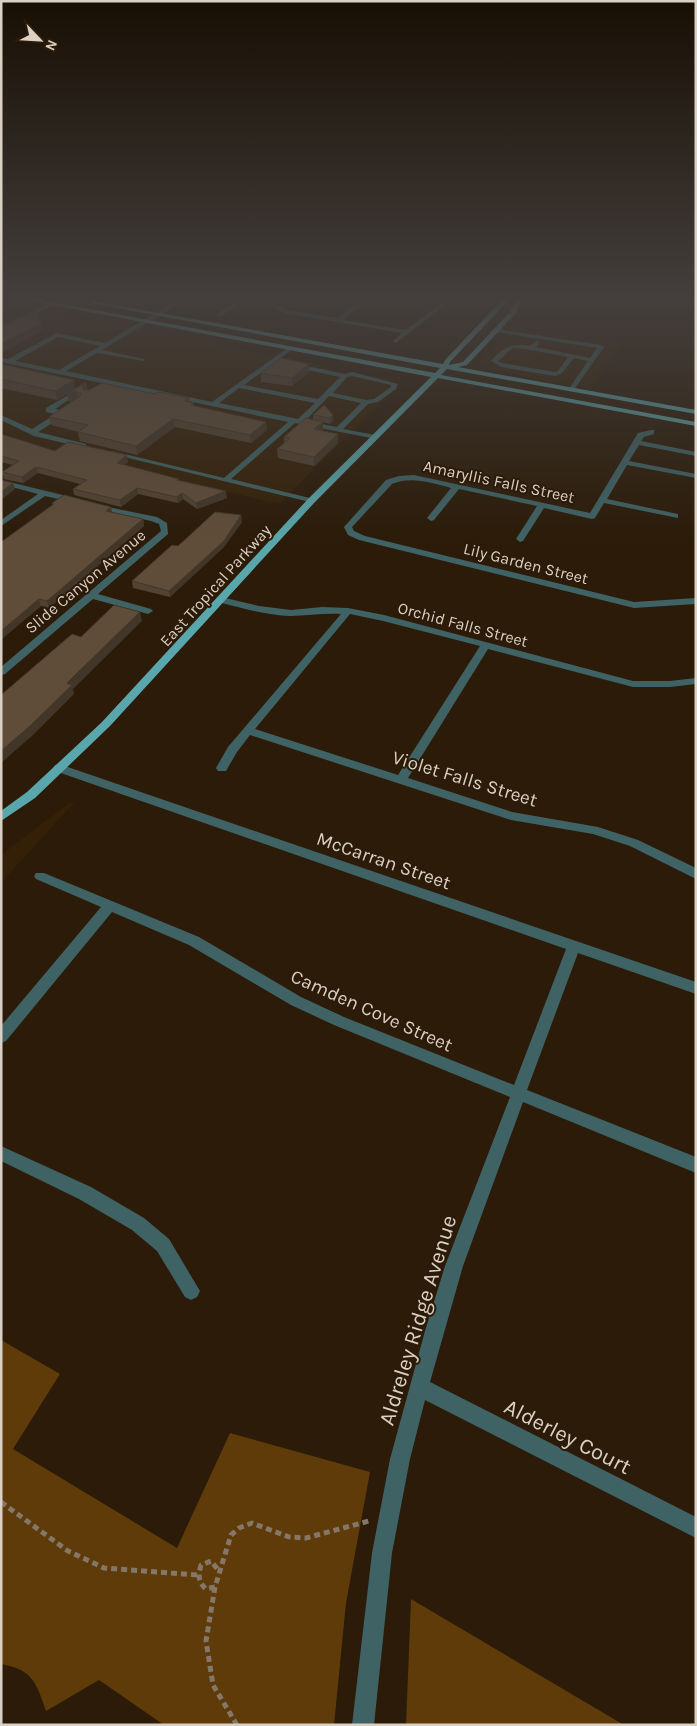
<svg xmlns="http://www.w3.org/2000/svg" width="697" height="1726" font-family="Karla,sans-serif">
  <style>
    .built { fill: #342006 }
    .green { fill: #5e3b09 }
    .lines { fill: none; stroke-linecap: round; stroke-linejoin: round }
    .path { stroke: #857768; stroke-width: 5; stroke-dasharray: 6 4; stroke-linecap: butt }
    .minor { fill: #3f6365; fill-rule: evenodd }
    .major { fill: #59a7ac; fill-rule: evenodd }
    .wall { fill: #524231 }
    .shaded-wall { fill: #423628 }
    .building { fill: #5f4d39; stroke: #423628 }
    .labels { text-anchor: middle; stroke-width: 4; stroke-linejoin: round; paint-order: stroke }
    .far-street-label { font-size: 16px; fill: #dbd0c4; stroke: #2b1b08 }
    .street-label { font-size: 19px; fill: #dbd0c4; stroke: #2b1b08 }
    .near-street-label { font-size: 22px; fill: #dbd0c4; stroke: #2b1b08 }
  </style>
  <rect width="100%" height="100%" fill="#2b1b08"/>
  <path class="built" d="M1,304L314,363L333,369L395,380L397,387L279,504L96,461L36,446L1,432Z
    M509,327L622,345L589,389L485,368L475,364L489,354L503,338Z
    M76,801L1,883V855L68,804Z"/>
  <path class="green" d="M1,1340L60,1374L13,1449L177,1548L230,1433L370,1472L346,1603L334,1725H164L99,1680L46,1711C36,1682 33,1670 1,1664Z
    M411,1599L624,1725H406Z"/>
  <g class="lines">
    <path class="path" d="M1,1502L68,1551L104,1568L198,1575
      M215,1587L206,1589C198,1582 198,1575 201,1565L211,1561L219,1571
      M237,1725L213,1685L206,1641L215,1587L231,1535L239,1528L252,1523L289,1537L306,1538L369,1521"/>
    <path class="minor" d="M177,300H185L102,350L144,359V361L97,353L66,371L212,402L289,347L291,348V350L278,360L345,374L352,372L398,384L396,389L378,402L368,404L343,429L376,435V439L295,423L231,479L314,499V503L108,453L112,451L224,478L288,422L1,362V358L8,359L57,333L105,343ZM58,337L100,346L59,370L15,361ZM274,363L340,377L318,399L244,385ZM352,376L391,385V387L374,399L366,400L333,393L347,377ZM239,388L315,403L298,419L219,403ZM329,396L361,403L337,427L305,421Z
      M238,300H245L221,316H217V314Z
      M261,300H269L286,310L337,318L362,300H369L343,320L406,330L445,300H452L396,343L393,341L402,333L284,313Z
      M691,300H696V303Z
      M51,302L53,305L1,331V326Z
      M497,329L601,345L604,347L573,391L571,392L568,390L588,361L574,358L562,373L555,376L501,367L491,361C503,347 512,343 530,346L537,340L540,342L536,347L590,358L597,348L495,332L494,331ZM513,348L525,349L568,357L558,371L554,372L503,363L498,361Z
      M80,388L85,389L55,409L65,411V415L38,432L86,444V448L34,436L1,420V415L32,429L56,414L46,412V408Z
      M651,430H654V434L644,437L641,441L696,452V456L639,445L629,461L696,474V478L627,465L607,499L678,514V518L604,503L595,518L592,519L544,508L523,541L520,542L516,539L537,506L459,489L434,520L431,521L427,518L451,488C431,483 412,476 392,484L352,527L354,531L365,536L634,602L696,598V604L634,608L359,540L348,535L344,527L386,480L399,476L414,475L590,513L638,433Z
      M1,480L79,499L80,501L76,503L45,496L1,526V520L38,494L1,484Z
      M93,504L157,517L167,523L168,534L98,594L151,609L153,611L148,614L93,599L5,674L1,675V667L161,531L159,524L151,521L93,508Z
      M221,597L259,606L291,610L322,607L348,608L384,615L633,681H670L696,678V684L670,687H633L488,649L408,778L512,812L598,827L638,840L696,868V879L630,846L593,834L511,820L250,735L237,752L226,771H218L216,768L228,747L341,614C324,613 307,616 290,616C266,615 241,608 218,602V598ZM350,614L383,621L480,646L398,775L255,729Z
      M59,764L696,982V994L578,953L527,1090L696,1157V1173L523,1102L463,1266L430,1382L696,1517V1538L425,1400L410,1459L392,1553L374,1725H352L372,1553L390,1459L425,1331L445,1266L510,1097L334,1025L291,1005L189,945L112,912L6,1041L1,1043V1026L101,907L36,879L34,876L36,873H44L199,937L301,997L344,1017L514,1085L566,949L55,771L53,768L55,765Z
      M1,1146L91,1187L144,1218L169,1239L200,1291L197,1297L191,1300L185,1297L157,1251L132,1230L79,1199L1,1161Z"/>
    <path class="major" d="M27,300H41L435,373L440,368L90,303L93,301L443,364L445,360L502,300H509L450,362L449,365L463,362L510,312L517,300H523L515,314L467,365L458,367L696,410V414L447,369L441,375L696,422V426L438,378L314,503L110,726L35,798L1,821V811L27,792L102,722L308,499L431,377Z"/>
  </g>
  <path class="wall" d="M1,364L75,388L57,400L1,388Z
    M309,372L292,386L261,382V373Z
    M86,382L87,390L155,394L189,398L190,402L194,403V406L267,430L251,443L175,427L137,455L80,441L78,432H79L51,425L49,417L72,401L69,402L67,394Z
    M313,415H333V421L330,424L323,422L322,431L338,434V443L314,466L278,458L277,449L284,443V437L313,420Z
    M1,434L55,451L128,462L124,465L179,481L227,498L197,509L183,499L178,503L138,494L121,507L74,495L73,489L80,484L38,473L23,483L4,479L2,472L13,465L1,462Z
    M52,503L111,507L112,512L143,519L144,526L49,608L41,606L1,639V542L52,505Z
    M242,522L224,547L170,597L133,588L132,581L178,546Z"/>
  <path class="shaded-wall" d="M41,323L42,331L1,353V344Z
    M309,364V372L292,386V378Z
    M74,380L75,388L57,400L55,391Z
    M86,382L88,391L84,395L82,386Z
    M76,391L78,399L69,402L67,394Z
    M333,415V421L330,424V418Z
    M173,419L175,427L137,455L136,446Z
    M266,422L267,430L251,443L250,435Z
    M323,422V430L315,438L314,429Z
    M338,434V443L314,466V457Z
    M127,455L128,462L118,469L117,463Z
    M36,467L38,473L23,483L22,477Z
    M13,483L15,489L1,500V492Z
    M137,488L138,494L121,507L120,500Z
    M226,491L227,498L197,509L196,503Z
    M182,493L183,499L178,503L177,497Z
    M111,507L112,513L106,511Z
    M241,515L242,522L224,547L170,597L169,591Z
    M143,519L144,526L49,608L47,601Z
    M39,599L41,606L2,639L1,631Z
    M140,612L142,621L73,689L74,694L33,735L1,763V751L67,683Z"/>
  <path class="building" d="M34,311L41,323L1,344V328Z
    M281,358L309,364L292,378L261,373Z
    M1,364L74,380L55,391L1,379Z
    M86,382L82,386L84,390H89L102,383L155,394L158,392L164,393L189,398L185,401L194,403L191,405L266,422L250,435L173,419L136,446L78,432L88,425L49,417L80,396L81,394L76,391L67,394Z
    M324,405L333,415L330,418L313,415Z
    M306,418L323,422L314,429L338,434L314,457L277,449L290,438L284,437Z
    M1,434L55,451L68,442L127,455L117,463L179,479L177,480L226,491L196,503L182,493L177,497L137,488L120,500L73,489L87,480L36,467L22,477L2,472L19,461L1,456Z
    M1,480L13,483L1,492Z
    M64,495L111,507L106,511L143,519L47,601L39,599L1,631V542L54,504L52,503Z
    M215,512L241,515L224,541L169,591L132,581L172,545L178,546Z
    M114,605L140,612L67,683L72,685L30,726L1,751V695L72,634L81,637Z"/>
  <linearGradient id="sky" x2="0" y2="1"><stop stop-color="#180f04"/><stop offset="0.55" stop-color="#443f3d"/><stop offset="1" stop-color="#443f3d" stop-opacity="0"/></linearGradient>
  <rect width="697" height="542" fill="url(#sky)"/>
  <g class="labels">
    <g class="far-street-label">
      <text transform="translate(499 481) rotate(12)" y="6">Amaryllis Falls Street</text>
      <text transform="translate(526 563) rotate(14)" y="6">Lily Garden Street</text>
      <text transform="translate(85 581) rotate(-40)" y="6">Slide Canyon Avenue</text>
      <text transform="translate(215 585) rotate(-48)" y="6">East Tropical Parkway</text>
      <text transform="translate(463 624) rotate(15)" y="6">Orchid Falls Street</text>
    </g>
    <g class="street-label">
      <text transform="translate(465 778) rotate(17)" y="7">Violet Falls Street</text>
      <text transform="translate(384 860) rotate(19)" y="7">McCarran Street</text>
      <text transform="translate(372 1010) rotate(24)" y="7">Camden Cove Street</text>
    </g>
    <g class="near-street-label">
      <text transform="translate(417 1320) rotate(-73)" y="8">Aldreley Ridge Avenue</text>
      <text transform="translate(568 1436) rotate(27)" y="8">Alderley Court</text>
    </g>
  </g>
  <rect width="697" height="1726" fill="none" stroke="#dbd0c4" stroke-width="5"/>
  <g transform="translate(40 40) rotate(115)" stroke="#2b1b08" stroke-width="4" paint-order="stroke">
  <path d="M0-4L9 19L0 12L-9 19Z" fill="#dbd0c4"/>
  <text y="-8" font-size="14" font-weight="bold" text-anchor="middle" fill="#dbd0c4">N</text>
  </g>
</svg>
